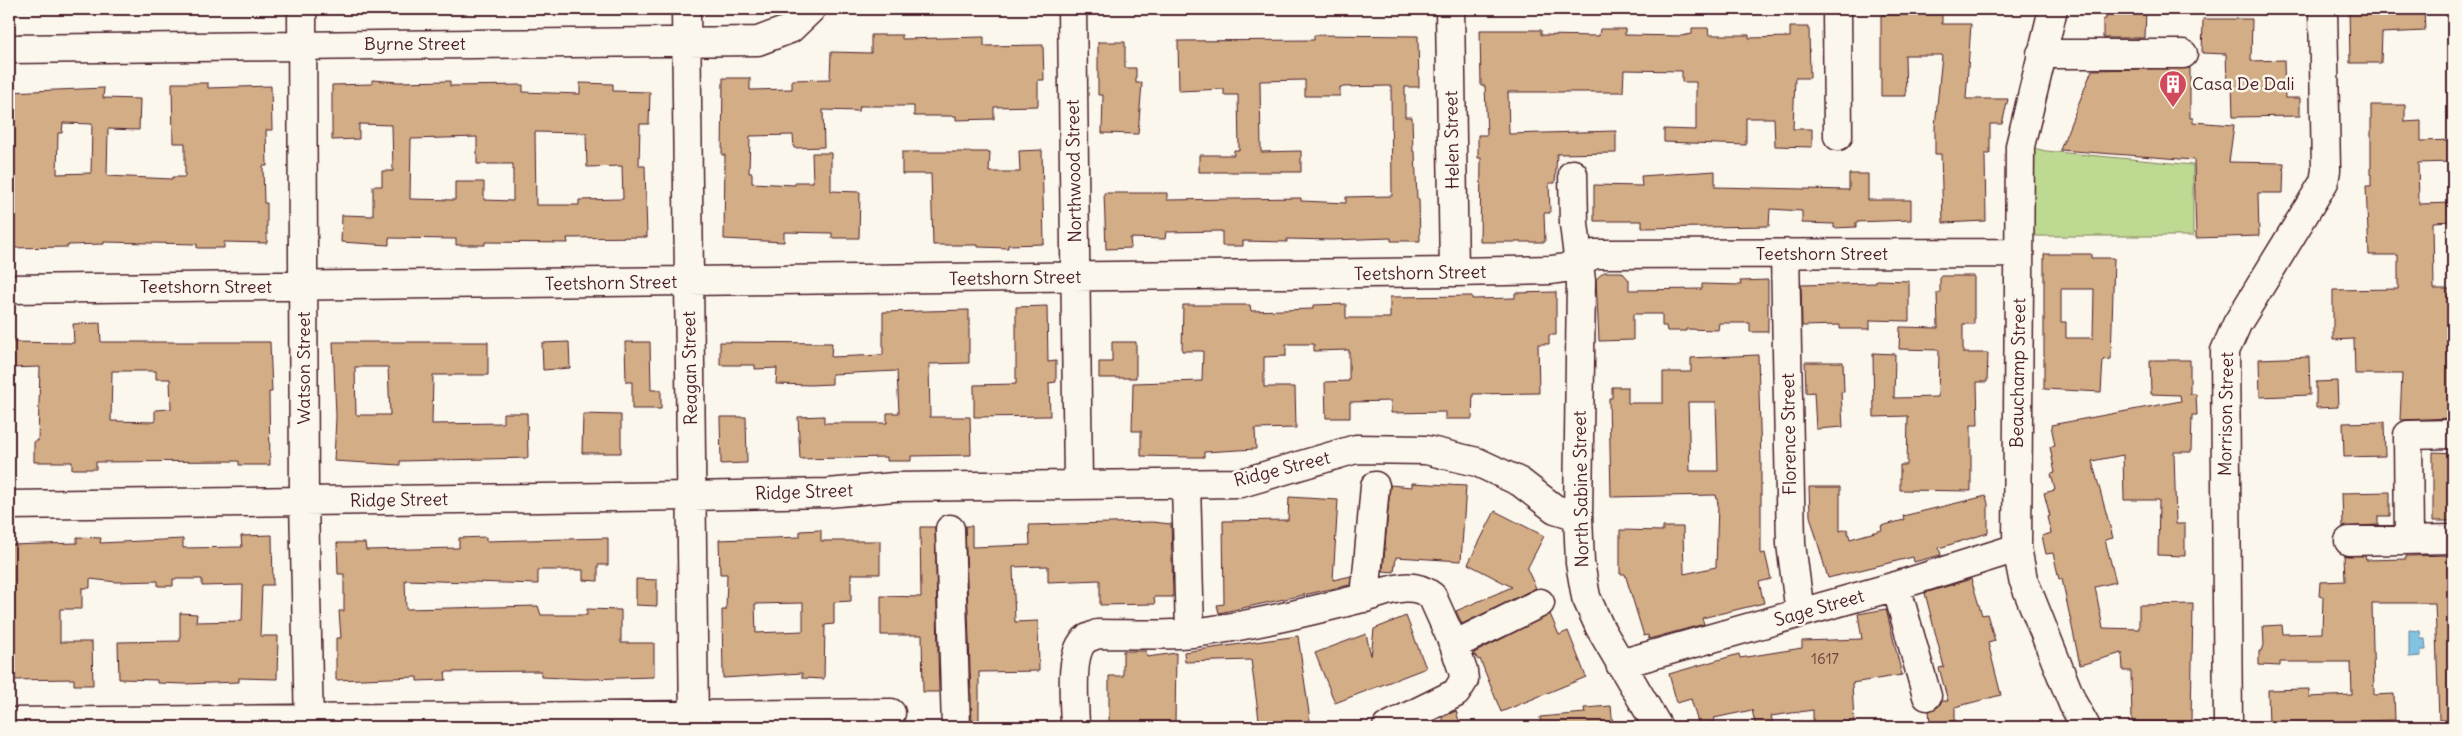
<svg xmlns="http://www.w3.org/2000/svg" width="2462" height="736" font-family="Delius,sans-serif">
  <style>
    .green { fill: #beda92; stroke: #847c5e }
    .water { fill: #82c3e2; stroke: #6c8199 }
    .building { fill: #d3ad85; stroke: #4a1f2b; fill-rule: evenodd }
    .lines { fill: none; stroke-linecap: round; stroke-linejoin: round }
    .minor-casing { stroke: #4a1f2b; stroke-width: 31 }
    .minor { stroke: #fbf7ec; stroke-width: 28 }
    .labels { text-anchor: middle; stroke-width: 5; stroke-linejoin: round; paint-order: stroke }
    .number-label { font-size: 15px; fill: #6c4242 }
    .street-label { font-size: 18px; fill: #4a1f2b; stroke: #fbf7ec }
    .poi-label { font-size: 18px; fill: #4a1f2b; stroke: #fbf7ec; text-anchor: start }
  </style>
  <rect width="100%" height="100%" fill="#fbf7ec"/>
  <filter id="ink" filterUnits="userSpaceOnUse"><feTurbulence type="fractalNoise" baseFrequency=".02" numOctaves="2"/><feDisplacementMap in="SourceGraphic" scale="10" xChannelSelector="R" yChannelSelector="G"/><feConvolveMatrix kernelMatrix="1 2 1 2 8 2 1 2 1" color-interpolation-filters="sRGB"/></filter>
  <g filter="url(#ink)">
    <path class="green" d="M2033,148L2046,151L2193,165V236H2034Z"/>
    <path class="water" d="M2409,630L2420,631L2421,639H2425L2426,650H2421V656L2409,657Z"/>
    <path class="building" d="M2107,9H2146L2145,38H2103V19H2106Z
      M2349,9H2424L2425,31L2382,33L2381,63H2350Z
      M1942,14V24H1971L1966,99H2008L2002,124H1990V154H1985L1986,221L1943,223L1941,154H1935V126L1942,55H1905L1906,96H1881V15Z
      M2203,19H2252L2251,61L2284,60L2285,98H2300V116L2233,117L2232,83L2227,84L2226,54L2202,53Z
      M1790,27H1809L1810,78H1795L1793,129H1812V147L1775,146L1774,118H1746V145L1664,142V129L1696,130V82H1682V71L1624,70L1623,92H1508L1509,134L1616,131V153L1557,154L1555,183H1549L1550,213H1544L1545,242H1480L1481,158H1478V135H1487L1485,86H1481L1480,30H1541V35L1599,36L1600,29H1625V35L1681,36L1692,34V28H1708L1709,35H1749V38L1790,37Z
      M871,35H902V39L984,37V46L1043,45L1044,80H1038V106L994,107V119L956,120V116H914V106H860L859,111L823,110L824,147L794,148L793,135L750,136L749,173H752V183L795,185V182H813L812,153H831V191L860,192L859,238H832V233L784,232V242L724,239L725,155H722L723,78H750V90L792,89V80L830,79L831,52L871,53Z
      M1314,35L1418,36L1419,87H1405V117H1412L1413,152H1415L1417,199H1419L1420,241H1391V238L1332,240L1287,239V242L1243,241V246H1222V231L1166,232L1165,239L1130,238L1131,248L1106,249L1104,193H1167V200L1301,198V201L1346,203V197L1392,196L1391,86L1340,87V96H1305V80L1260,81L1261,152L1301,151V172H1199V155H1234V150H1239L1238,95H1224V89L1179,91L1178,41L1314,40Z
      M1098,42H1125V68H1136V83H1142L1138,134L1102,133L1103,95H1098Z
      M2190,68V118H2193V122L2234,125L2229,162L2284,163L2283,193H2258L2259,236L2196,238L2194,160L2060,150L2092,70Z
      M372,80L398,82L450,81V86L523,85V92L580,94V83L613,84V91L650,92L649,124H640L639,166H645L647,237L567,238L568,243L485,242V245H456V239L389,238V245L341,242L342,215L373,216V186H382V171H393L392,125L359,124V139L332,140V85L372,84ZM535,132L586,133L587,167L622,166L623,199L579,200V205H536ZM477,137V164H513V201L484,200V182H455V200L410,199L411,139Z
      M172,83H208V88L271,86L272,130H266L267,166H263L264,203H267V243L224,242V248H197V244L104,242V244L68,245V247L9,248V92L104,88L103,98L140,99L139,130L108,129L107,176L172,179V177H185V143H173ZM63,123L92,124L91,173L57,174L58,133H62Z
      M2371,105H2405V122L2421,121V141L2453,140V162L2418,163L2419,204L2453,203V221L2433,222L2434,289H2450L2453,418L2400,420L2402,374H2355L2354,339L2333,340V290L2398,289V255H2369L2366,186H2371Z
      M1042,150L1044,244L1008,245V248L978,247V245H933L931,174H902V152H990L989,172H1020L1019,151Z
      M1715,171V187L1849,190V174H1868V200H1911V220L1856,222V227L1834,228V224L1802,223V211L1770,209L1769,226L1642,228V221H1594V185L1642,186L1641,176Z
      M2044,254H2091V258H2114L2111,359L2103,360L2101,392L2044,389ZM2061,289H2094L2093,338H2066V322H2061Z
      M1604,272H1622L1629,280V290L1702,289V284L1741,285L1740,281L1768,280V332H1750V323H1719L1718,330L1686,329V331H1667L1666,326H1662V314H1633V340L1599,341L1596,279Z
      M1940,276H1974V324H1963V353H1988L1987,382H1977L1978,425H1971V491L1900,490V465H1907L1908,416L1874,417L1873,353L1895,354L1894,398L1938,397L1939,350L1899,349L1900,327L1938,328L1937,293H1940Z
      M1876,280L1909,281V321L1870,320V329H1840V325L1802,326L1801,285L1876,283Z
      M1556,292V335H1549V344H1538L1539,393L1473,394L1472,419H1445V412L1391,413V401L1350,402V418H1326L1325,382L1349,381V350L1314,351V344H1286V356L1264,357V387H1295L1296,428L1255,429L1256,449L1204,452V457H1189L1141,456V431H1132L1133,383L1202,381L1203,351H1182L1183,305H1250L1251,311L1313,309V305L1346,304V318H1390V297L1472,296V299L1515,298V293Z
      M1047,306L1048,362L1056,361V382L1049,383L1050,416L974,417V385L1016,384V307Z
      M969,310V363L929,364L930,417H970L971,455L911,456V461H887V457L800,459L798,417L824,416V423H887V413H899L897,371L832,374V384L810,385L776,384L777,368L755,369V365H720V342L832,343L831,357L883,355V312Z
      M100,323L101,342H270L272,392H269L270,465H239V461L96,462V469H72V462H34V441H38L40,367L9,368V342L74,343L73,324ZM112,371H156V379H170L171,409L155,410V422L111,421Z
      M333,342H488V375H433L432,424L503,423V413H527L528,458L400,461V465L334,461L336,416ZM355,367H388L390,415H356Z
      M569,342L570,368L543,370L542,343Z
      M625,342H650L651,390H661V409H632V382H626Z
      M1112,342H1136V378H1099V362H1112Z
      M1758,355L1761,462V554L1765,553L1771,579L1759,582L1764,603L1702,618L1704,624L1649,639L1648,635L1644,636L1625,574H1620V530L1663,531V527H1683L1684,574L1716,567L1718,504L1716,495L1611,497L1609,398H1612V387H1628V403H1663V372H1691V358ZM1688,402H1716L1718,471H1690Z
      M2309,357L2310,395L2260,397L2259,359Z
      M2150,360H2190V394H2196L2197,415H2192L2191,452H2174L2176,524H2185V556L2158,555L2159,500H2124L2123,455L2092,461L2113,538L2105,540L2116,582L2095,587L2103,628L2139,629V605L2193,604L2191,721L2132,722L2131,671H2123L2122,653L2080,665L2062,579H2059L2053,553L2046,554L2042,536L2051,533L2047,517L2050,516L2044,493L2055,490L2051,474L2055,473L2050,447L2055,446L2051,425L2181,401L2180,395L2151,394Z
      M1805,362H1843L1844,392H1841L1843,427L1816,429L1814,392L1806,393Z
      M2337,381L2338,407L2316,408V382Z
      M583,414L621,415V453H582Z
      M720,417H746L747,463L721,464Z
      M2384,422L2385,456L2344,457L2343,423Z
      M2433,452L2453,453V521H2433Z
      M1412,483L1466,486L1461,561L1396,557L1394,572L1383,571L1390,485L1412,487Z
      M1809,487H1840V531L1847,529L1850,539L1882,530L1881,526L1904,520L1903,516L1986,496L1988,504V533L1939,548L1941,555L1914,562L1913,557L1828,578L1810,516Z
      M2390,492V516H2378V525L2343,527L2342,493Z
      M1289,497L1338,500L1333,580L1351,576L1350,585L1219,613L1217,605L1224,604L1223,521L1288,520Z
      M1495,511L1544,536L1527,569L1536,588L1462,624L1456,611L1512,587L1468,564Z
      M1152,522L1171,524L1173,597H1154L1155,604L1100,605V580L1048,582V566L1013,567L1015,622L1038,621L1039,671L979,672V724H972L965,526H972V547L1030,545L1029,525Z
      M920,527H935L939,692H923L922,635H881V596L921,597Z
      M821,530V541H880V574H851V601L834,602V624L825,625L824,679L802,678V673L723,678L722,610H726L727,574H720L719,540L800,537V531ZM803,603V631L756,633L755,604Z
      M272,535L273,585H262L260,636H278L277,679L239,678V682L185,684L157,683V680L119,679L118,642L180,641V613L197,614L196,622L242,621L243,585L202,586V579H173V586H158V581L117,582L90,579V588H82V609H60V642H92L93,685H74V679L9,680V545L77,543V537L101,538L100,543L183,539V548L242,547L241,536Z
      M486,537V541L608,538V565H598V581L583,580V570H538V584L405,580L406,609L538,606L541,615H587V609L621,610V643H654V677L586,679L541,677V671L445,672L446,680L417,681V677L336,680V638H341L339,611H344V574H338L337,543H365L366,550L459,548V538Z
      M2344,555L2365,556L2366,560L2406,559V556L2453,555V720H2439L2435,603H2372L2374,695L2394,694L2395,720L2323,722V727H2269L2268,690L2309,689V697L2352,695L2351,662H2280V666L2259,665V651H2262L2264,645L2263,626L2282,625L2283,634L2322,633L2323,597L2319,596L2320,582L2345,581Z
      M636,579L657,580V606L636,605Z
      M1971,579L1982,615L1987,614L1995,641L1988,643L2001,695L1955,707V721L1930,722L1929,711L1938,707L1942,701H1948L1939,668L1944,667L1925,593Z
      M1886,609L1902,675L1852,683L1854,722L1813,723V710L1771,716L1773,724L1756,727L1752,710L1714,718L1715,721L1699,726L1691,699L1677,703L1669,674L1739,654L1740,658L1802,648V641L1862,639L1858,614Z
      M1550,614L1559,635L1568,631L1586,677L1501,712L1480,659L1478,660L1474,653Z
      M1406,616L1426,668L1335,703L1315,653L1366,634L1371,656L1374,629Z
      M1298,636L1311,727H1260L1251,660L1185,662L1184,652Z
      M1123,651H1146L1147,657L1176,653L1175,724H1109V676H1123Z
      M1611,706L1613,727H1541L1540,717L1585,713L1584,708Z
      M1456,711L1461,727H1445L1442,717Z"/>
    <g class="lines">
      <g class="minor-casing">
        <path id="minor" d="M302,9L304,501L309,727
          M686,9L694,727
          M1072,9L1078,483
          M1450,9L1454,272
          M1837,9L1838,136
          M2053,9L2020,146L2017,548L2023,579L2073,704L2086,727
          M9,49L758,41L790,29L811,9
          M2041,54H2183
          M1573,174L1574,224L1581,281L1578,516L1580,563L1586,597L1600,628L1658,727
          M1785,254L1791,544L1800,613
          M9,289L1454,272L1551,270L1565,268L1595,254L2019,253
          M1186,484L1190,633
          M9,505L691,496L828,493L894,487L1241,483L1356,449L1426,450L1477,462L1520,482L1555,509L1578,516
          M950,529L956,727
          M2409,540L2408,435L2453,434
          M2349,541L2453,539
          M1896,586L1927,696
          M1365,598L1375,486
          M1454,645L1540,603
          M1620,664L1896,586L2017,548
          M9,722L891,713
          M1075,727C1075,707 1068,652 1086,639C1089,637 1094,636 1097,634C1129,634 1161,636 1192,633C1249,626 1307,612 1363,598C1387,592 1410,579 1432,596L1454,645L1463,671L1464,680L1456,693L1387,727
          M2228,727L2225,351L2237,324L2324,182L2326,170L2323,9"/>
      </g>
      <use href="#minor" class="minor"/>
    </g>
  </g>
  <defs>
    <g id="building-pin" transform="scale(1.4375)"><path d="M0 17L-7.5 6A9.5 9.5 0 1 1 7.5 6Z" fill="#d1495b" stroke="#fbf7ec"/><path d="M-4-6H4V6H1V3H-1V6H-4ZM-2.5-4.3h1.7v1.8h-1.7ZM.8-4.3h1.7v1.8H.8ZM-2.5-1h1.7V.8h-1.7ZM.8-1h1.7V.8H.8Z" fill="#fff"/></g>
  </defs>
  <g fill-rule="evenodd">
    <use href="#building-pin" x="2173" y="84"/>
  </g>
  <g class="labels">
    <g class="number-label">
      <text x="1825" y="664">1617</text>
    </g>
    <g class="street-label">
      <text x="415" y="50">Byrne Street</text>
      <text transform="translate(1452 140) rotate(-91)" y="6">Helen Street</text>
      <text transform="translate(1074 171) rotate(-91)" y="6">Northwood Street</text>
      <text x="1822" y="260">Teetshorn Street</text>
      <text transform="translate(1420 273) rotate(-1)" y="6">Teetshorn Street</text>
      <text transform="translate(1015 278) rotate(-1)" y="6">Teetshorn Street</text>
      <text transform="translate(611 283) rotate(-1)" y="6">Teetshorn Street</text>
      <text x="206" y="293">Teetshorn Street</text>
      <text transform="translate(304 368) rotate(-90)" y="6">Watson Street</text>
      <text transform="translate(690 368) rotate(-91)" y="6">Reagan Street</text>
      <text transform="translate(2018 373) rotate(-89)" y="6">Beauchamp Street</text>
      <text transform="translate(2226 414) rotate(-89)" y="6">Morrison Street</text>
      <text transform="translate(1789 434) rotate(-91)" y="6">Florence Street</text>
      <text transform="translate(1282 469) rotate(-14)" y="6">Ridge Street</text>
      <text transform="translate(1581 489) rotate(-91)" y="6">North Sabine Street</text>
      <text transform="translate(804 492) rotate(-2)" y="6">Ridge Street</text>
      <text transform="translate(399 500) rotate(-1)" y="6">Ridge Street</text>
      <text transform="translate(1819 608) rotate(-16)" y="6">Sage Street</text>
    </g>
    <g class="poi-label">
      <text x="2192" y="90">Casa De Dali</text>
    </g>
  </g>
  <rect width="2462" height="736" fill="none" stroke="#fbf7ec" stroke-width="30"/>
  <rect x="15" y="15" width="2432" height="706" fill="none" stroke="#4a1f2b" stroke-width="2" filter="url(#ink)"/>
</svg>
